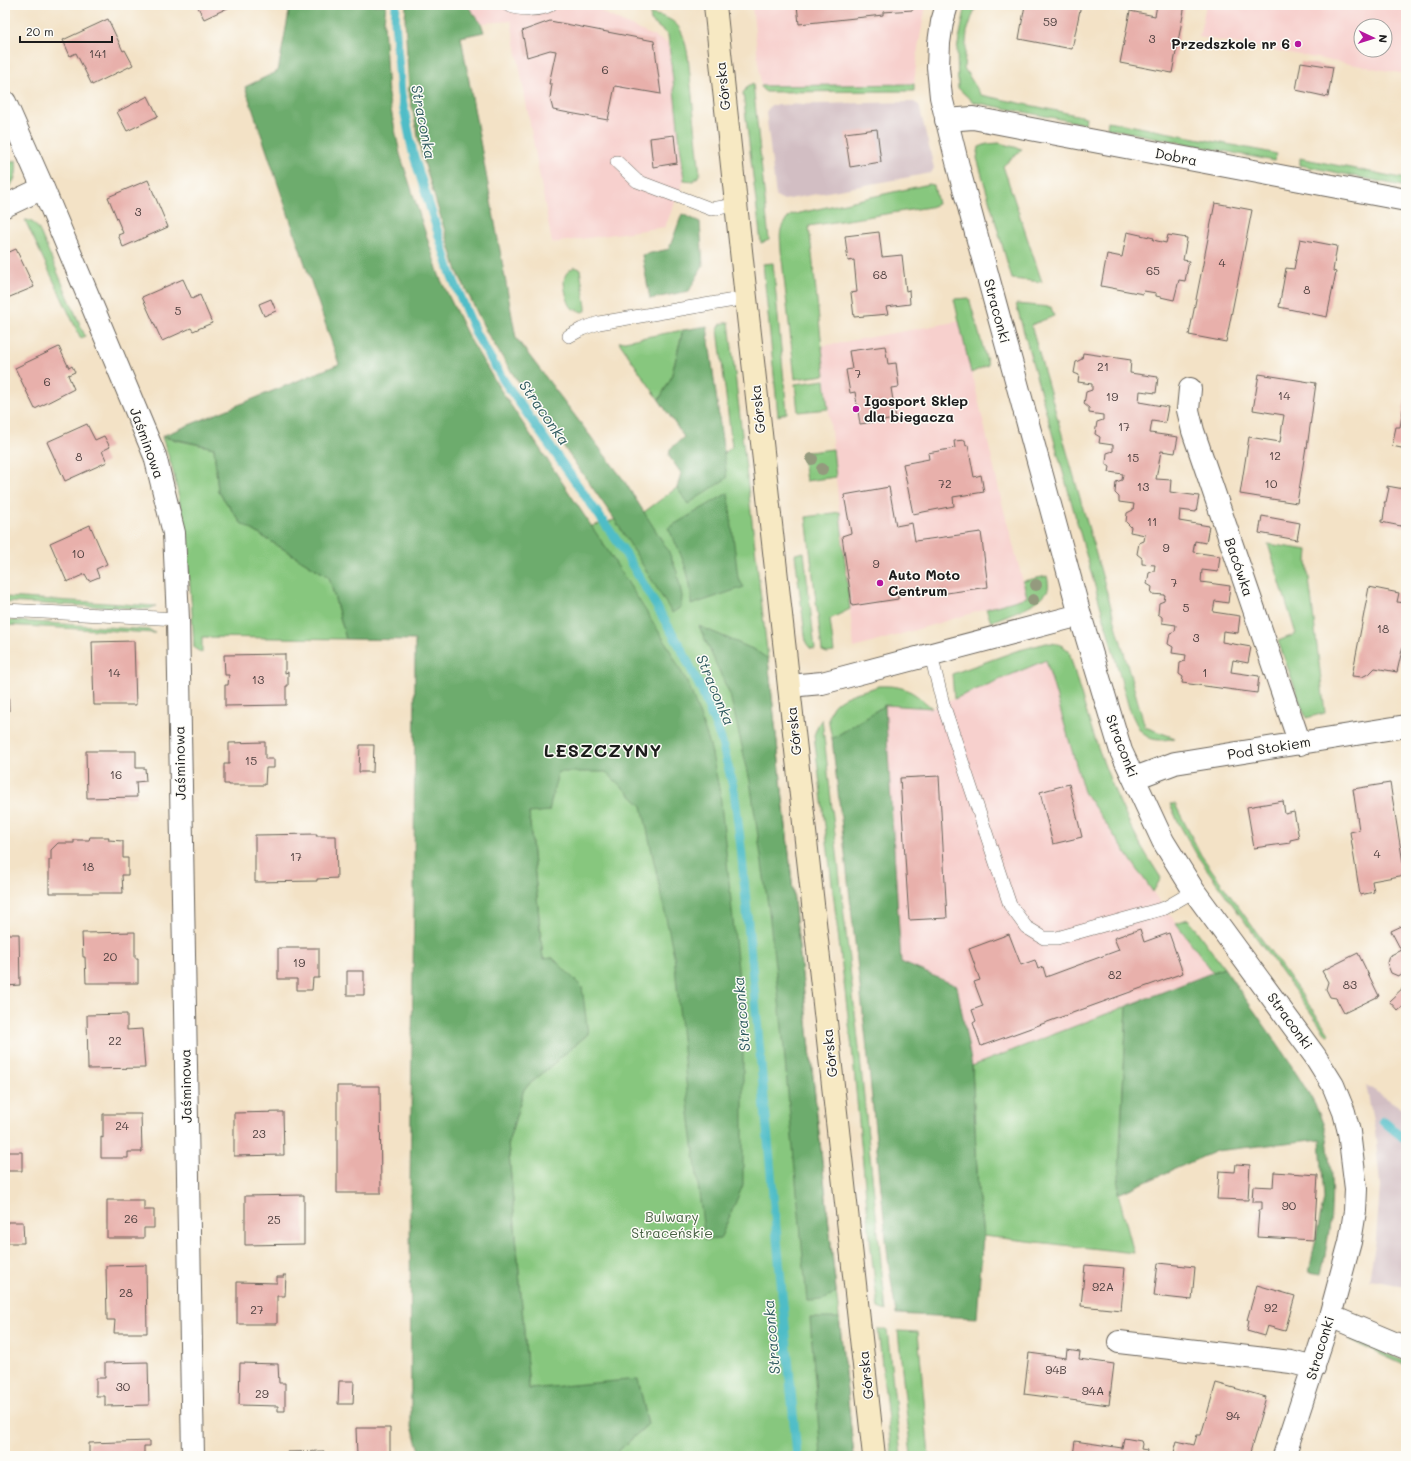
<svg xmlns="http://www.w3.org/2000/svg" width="1411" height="1461" font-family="Mali,sans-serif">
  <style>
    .built { fill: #f7d0cd; fill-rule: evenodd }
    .industrial { fill: #d2bec3 }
    .green { fill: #87c77e; stroke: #52724d }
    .forest { fill: #6dac6d; stroke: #446444 }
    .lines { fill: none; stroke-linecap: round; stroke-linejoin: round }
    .stream { stroke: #4fbdc7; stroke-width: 9 }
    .building { fill: #e8b0ab }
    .lane-casing { stroke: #676158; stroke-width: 14 }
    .street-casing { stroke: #676158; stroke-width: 24 }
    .secondary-casing { stroke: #676158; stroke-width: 24 }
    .lane { stroke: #fff; stroke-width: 13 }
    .street { stroke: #fff; stroke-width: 22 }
    .secondary { stroke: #f7e9c3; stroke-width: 22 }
    .tree { fill: #949a7e }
    .poi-dot { fill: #b5179e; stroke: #fdfcf7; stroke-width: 1.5 }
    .labels { text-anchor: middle; stroke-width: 3; stroke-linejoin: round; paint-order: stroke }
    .number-label { font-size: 12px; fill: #4f4140 }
    .poi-label { font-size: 14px; font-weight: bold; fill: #1c1c1c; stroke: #fdfcf7; text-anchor: start }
    .street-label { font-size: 14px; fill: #1c1c1c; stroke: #fdfcf7 }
    .park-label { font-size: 14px; fill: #476043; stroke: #fdfcf7 }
    .water-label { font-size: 15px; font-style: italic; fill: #305c60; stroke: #fdfcf7 }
    .district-label { font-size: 18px; font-weight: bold; letter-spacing: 1px; fill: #1c1c1c; stroke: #fdfcf7 }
  </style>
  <rect width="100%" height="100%" fill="#fdfcf7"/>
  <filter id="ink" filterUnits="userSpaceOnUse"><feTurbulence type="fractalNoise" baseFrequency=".025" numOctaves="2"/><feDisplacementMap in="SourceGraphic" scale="8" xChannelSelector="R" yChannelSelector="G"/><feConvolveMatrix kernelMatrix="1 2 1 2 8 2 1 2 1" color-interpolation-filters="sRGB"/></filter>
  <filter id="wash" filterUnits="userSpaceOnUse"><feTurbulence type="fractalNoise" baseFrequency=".012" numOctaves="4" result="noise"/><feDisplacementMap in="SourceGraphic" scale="16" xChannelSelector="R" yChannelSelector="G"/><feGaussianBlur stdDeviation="0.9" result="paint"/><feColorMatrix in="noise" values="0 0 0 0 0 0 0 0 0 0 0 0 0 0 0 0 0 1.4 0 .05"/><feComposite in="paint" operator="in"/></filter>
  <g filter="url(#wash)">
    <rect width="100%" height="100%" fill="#f3e2c6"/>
    <path class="built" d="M467,5H624V8L601,12L670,44L684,180L665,227L552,243L511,21L481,23Z
      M752,5H926L918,48L914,84L761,86Z
      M1206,5H1406V74L1199,37ZM1361,26H1385V50H1361Z
      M960,321L1002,503L1027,597L854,648L822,346Z
      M1046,660L1084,792L1146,883L1213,972L972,1066L909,1080L885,705L933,708Z"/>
    <path class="industrial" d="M914,102L919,105L934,168L931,173L784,200L776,197L766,112L771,105Z
      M1366,1085L1406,1111V1286L1369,1280L1376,1239L1380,1186L1375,1130Z"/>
    <path class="green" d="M966,5H976L967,32L964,68L981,95L1086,117L1085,124L973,102L958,88L957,49Z
      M650,14C679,18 683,29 688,56L700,175L693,181L684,180L668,35L651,21Z
      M753,83L769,240L761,243L743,93L748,86Z
      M914,84V91L766,92L762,89L761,86Z
      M1108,121L1263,151L1277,154L1274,161L1107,128Z
      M999,143L1022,149L1003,166L1042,282L1012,279L977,158L979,147L987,144Z
      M1300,158L1406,179V187L1300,165Z
      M16,160C18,173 15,183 5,191V184L11,181L5,165Z
      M929,184L934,185L938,204L930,207L809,226L825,375L795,379L781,250C780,233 778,227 791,215Z
      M25,220C34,221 37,226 41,234L85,336L81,339Z
      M773,263L787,413L778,416L763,264Z
      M575,267L580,269L586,307V311L582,312C580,311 576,310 573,309C569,305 567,299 566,294C563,281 562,273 575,267Z
      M969,298L988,365L971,373L954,299Z
      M1016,304L1051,307L1054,316L1031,325L1145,727L1175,738C1145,745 1140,733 1129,708Z
      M729,322L768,659L854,1456H613L648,1424L638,1380L529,1389L508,1143L524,1089L588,1034L553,958L543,959L529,813L592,526L644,512L732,447L718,329L721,324Z
      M683,330L671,378L659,400L619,342Z
      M825,380L828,409L798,412L795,384Z
      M162,437L214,448L218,491L241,523L329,577L346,639L202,637V653L194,648C191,590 187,531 174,475C171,462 166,449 162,437Z
      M833,449L836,477L806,481L802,453Z
      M840,512L850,609L830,619L834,652L827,653L822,651L806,517Z
      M1268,544L1308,550L1307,562L1325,713L1306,718L1278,641L1296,634Z
      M804,552L815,649L810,648L806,643L795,554Z
      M1047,576C1048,580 1049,585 1048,589C1042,605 1005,615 991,622L986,609L1027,597L1023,581Z
      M5,597L156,606L149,609L5,602Z
      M5,620L150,630L155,633L5,625Z
      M1046,643C1056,643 1062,644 1069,651C1086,715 1106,780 1137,838C1144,852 1153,865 1161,878L1153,892L1084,792L1046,660L954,699L952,674L1016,651Z
      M879,686C906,685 913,692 932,708L885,705L832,739C831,732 828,724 829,717C831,695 863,692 879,686Z
      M822,719L859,1048L886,1311L878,1308L872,1259L852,1049L814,735L818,725Z
      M1170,804H1175L1201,855L1330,1034L1327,1035L1198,857L1178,822Z
      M1188,919L1224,968L1213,972L1176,923Z
      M1127,1006L1118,1193L1134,1253L983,1236L978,1192L972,1066Z
      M878,1329H887L901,1456H892Z
      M898,1331L918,1332L929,1456H911Z
      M1349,1340H1353L1406,1362V1366Z"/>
    <path class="forest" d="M289,5H386L384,21L388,95L400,154L440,278L468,336L498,386L608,551L666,643L690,688L710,745L720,793L743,1018V1185L720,1239L705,1240L689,1113L674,955L642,806L606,772H558L549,811L529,813L543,959L553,958L582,987L588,1034L524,1089L508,1143L529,1389L638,1379L648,1424L613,1456H422L411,1424L410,1187L414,901L415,640L346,639L329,577L241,523L218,491L214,448L162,436L339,364L245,87L278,71L289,12Z
      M406,5H467L481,23L484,32L461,37L516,338L623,479L668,550L677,572L682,596L681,607L672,613L615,520L516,379L487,333L457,271L421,152L409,92L405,18Z
      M682,214L700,222L703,266L689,291L650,299L642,255L669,249Z
      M707,326L727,478L688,504L677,488L681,473L669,456L670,449L684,437L659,400L671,378L683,330Z
      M728,493L738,578L744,587L691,605C693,579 680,551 668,528Z
      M699,626L755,650L768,659L836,1292C828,1300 818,1301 807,1301L782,1028L769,912L750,781L730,695Z
      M885,705L901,962L957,986L972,1066L978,1192L983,1236L977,1318L896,1314L888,1259L867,1049L832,739Z
      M1224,968C1248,1003 1274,1037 1296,1073C1306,1089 1316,1104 1322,1121C1327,1132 1328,1145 1329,1157C1335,1199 1330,1233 1321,1274L1309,1272L1324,1199L1320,1139L1216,1151L1118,1194L1127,1006Z
      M810,1318H839L854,1456H821Z"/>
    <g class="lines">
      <path class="stream" d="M396,5L395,21L401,94L413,153L451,274L476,334L504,381L622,548L681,648L701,689L721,739L734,790L741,847L797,1456
        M1383,1121L1406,1140"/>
    </g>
    <g id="blocks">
      <path class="building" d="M197,5H234L204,19Z
        M797,5H913V10L883,12V15L799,24Z
        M1025,5H1081L1072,49L1019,39Z
        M1157,5H1185L1172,73L1120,63L1130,11L1155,16Z
        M108,19L123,51L125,50L133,65L92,85L76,53L70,56L63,40Z
        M550,21L654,41L661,94L615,86L608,120L553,110L550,98L552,84H549L556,51L550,50L527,57L522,31Z
        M1301,62L1333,67L1328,97L1296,90Z
        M148,96L158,116L127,131L117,112Z
        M877,129L881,162L850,167L845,133Z
        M674,135L677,163L653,167L650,138Z
        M148,180L168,227L123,247L118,235L123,233L108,197Z
        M1215,203L1252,210L1226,342L1189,335Z
        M879,232L882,257L902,255L906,291L909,290L910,304L886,307L888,314L854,317L851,293L857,292L854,260L848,261L845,236Z
        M1127,232L1154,238L1153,240L1166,243L1168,235L1187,238L1183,260L1189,261L1185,281L1179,280L1174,300L1156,296V293L1144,291L1143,294L1101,286L1107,254L1122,257Z
        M1300,239L1337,246L1333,271L1336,272L1327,317L1279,307L1286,268L1294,269Z
        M16,249L34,287L5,299V254Z
        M183,279L192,299L200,295L212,323L193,331L191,328L162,341L142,297Z
        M271,299L276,311L264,316L259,304Z
        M885,346L888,364L896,363L899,387L891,388L896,419L860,424L855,392L850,393L846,370L852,369L849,351Z
        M59,347L69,368L72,366L75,372L68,375L74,389L35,409L15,368Z
        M1083,353L1131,360L1130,373L1158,377L1156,393L1140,391L1139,402L1168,407L1165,423L1152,421L1150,433L1178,437L1175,453L1161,451L1156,479L1171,480L1170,492L1199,496L1196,512L1180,510L1179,521L1209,526L1206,543L1195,541L1193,552L1220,556L1218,572L1202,570L1201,582L1230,586L1228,603L1215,601L1213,612L1240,616L1238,633L1223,631L1222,642L1251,647L1248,663L1233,660L1231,672L1259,676L1257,693L1182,683L1183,677L1179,674L1180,663L1185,661L1186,655L1172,653L1173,647L1168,644L1170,633L1175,631L1176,625L1162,623V617L1158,614L1159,603L1164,601L1165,595L1151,594L1152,587L1147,584L1149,573L1154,571L1155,565L1142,564V558L1137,554L1139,543L1144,541L1145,535L1130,532L1131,527L1126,522L1127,513L1133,510L1134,504L1119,502V497L1115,493L1116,482L1122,480L1123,474L1109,472L1110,467L1106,464L1107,453L1113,451V445L1099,443L1100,437L1095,434L1097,422L1103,420V415L1089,413V408L1084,404L1086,392L1092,390V384L1078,382L1079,375L1074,373L1076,362L1082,359Z
        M1259,374L1316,383L1307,448L1306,447L1297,503L1240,494L1249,437L1280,442L1282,427L1284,415L1253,410Z
        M1405,400H1406V449L1392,446L1396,427H1400Z
        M87,424L95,440L104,436L110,447L102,451L107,462L65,481L47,442Z
        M965,440L966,446L968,445L974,477L981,475L984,492L953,497L954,506L913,514L903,464L929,459L928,453L955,448L954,441Z
        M1405,485L1406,527L1381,522V520H1383L1385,504L1384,502H1386L1389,488H1387V486L1404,489Z
        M889,487L896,526L912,523L915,541L981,532L988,587L940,594L939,589L898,595V599L852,606L842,536L851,533L844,495Z
        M1262,516L1300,523L1297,540L1259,533Z
        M90,525L107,564L96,569L99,577L89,581L85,574L67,582L50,543Z
        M1369,587L1399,593L1397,602L1406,603V621L1403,637H1405L1397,672L1375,668L1370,673L1362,677L1352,676Z
        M134,641L136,705H94L92,642Z
        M285,654V673L288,672V686H286V705L225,706V685H228L229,675H225L224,655Z
        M5,680H8L9,711H5Z
        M265,742V759H274V768H266L265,785H229V784H224V764H229V743Z
        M360,745H374L373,772H359Z
        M86,751H136V768H145L146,781L136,782L137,797L87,798Z
        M939,776L947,918L909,920L900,778Z
        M1390,783L1405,875L1372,881L1374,892L1360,895L1350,832L1359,830L1353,789Z
        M1069,784L1082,837L1053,844L1040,792Z
        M1283,801L1285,814L1294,812L1299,838L1290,840V843L1254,848L1247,807Z
        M317,834L316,836H336L337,878L317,879V881L255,882V835Z
        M90,837H109L108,840L123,841V858H128V875H122L123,893H49V860H51V850L58,843H74V840H89Z
        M1406,924V972L1398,976L1391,973L1387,963L1389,956L1401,950L1391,931Z
        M1140,929L1144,942L1169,933L1183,973L981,1046L973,1023L976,1021L972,1010L983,1006L974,982L980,980L969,949L1009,934L1021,965L1035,960L1038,969L1043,967L1046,977L1119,950L1114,938Z
        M135,932V958H138V983H86L85,957H83L82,933Z
        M5,934H19L20,985L5,986Z
        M278,948H319V978H313L312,990H297V979H278Z
        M1358,953L1379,996L1344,1013L1336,998L1330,997L1326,989L1328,982L1322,971Z
        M347,971H364V995H347Z
        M1406,985V1004L1398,1011L1389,1001Z
        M127,1014V1030L142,1029L145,1068L88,1069L87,1015Z
        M337,1086H380L381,1193H337Z
        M283,1112L284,1155L234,1156V1113Z
        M103,1114H141L142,1152H128V1158H101V1137L103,1138Z
        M7,1152H22V1171H6Z
        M1236,1164L1250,1165L1248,1200L1217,1199L1219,1171L1235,1172Z
        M1274,1172L1318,1175L1314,1240L1257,1237L1259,1210H1262V1202H1252L1253,1186L1273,1187Z
        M304,1195V1244L245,1245V1196Z
        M107,1200H144V1210H154V1228H144V1238H107Z
        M7,1222H23L24,1243H8Z
        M1158,1263L1195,1267L1192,1300L1154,1296Z
        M146,1265L147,1333H114L115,1320H107L106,1266Z
        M1085,1265L1125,1268L1121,1310L1081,1306Z
        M283,1275H286L285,1296H277V1324H237V1282L277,1283V1277H284Z
        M1257,1285L1295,1296L1285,1331L1267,1326L1264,1336L1247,1331L1249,1320H1247Z
        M1067,1350L1080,1352L1079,1359L1114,1364L1109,1405L1024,1394L1029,1353L1066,1358Z
        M148,1362L149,1405L105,1406V1396H96V1378H105V1363Z
        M240,1363L278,1364L279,1383H285V1411H278V1406L239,1405Z
        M339,1381H354L353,1404H338Z
        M1216,1383L1266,1397L1249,1456H1173L1177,1441L1194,1445L1197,1435H1201Z
        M356,1428H390V1456H357Z
        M1124,1438L1141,1441L1142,1444L1141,1449L1147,1450L1146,1456H1073L1075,1441L1122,1448Z
        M150,1441V1446H144V1456H89V1443Z
        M324,1451V1456H287V1452Z"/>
    </g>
  </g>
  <g filter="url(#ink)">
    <use href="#blocks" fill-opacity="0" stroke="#676158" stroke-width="1"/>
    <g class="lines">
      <g class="lane-casing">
        <path id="lane" d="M508,5C519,10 539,11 550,5
          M617,162L637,181L711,209L736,205
          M569,336L582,329L599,323L746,298
          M5,610L178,619
          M931,655L943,704L1010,905L1026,927L1044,938H1057L1165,908L1194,891"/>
      </g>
      <g class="street-casing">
        <path id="street" d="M947,5L942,22L939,43L938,67L941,97L960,174L1080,615L1121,751L1163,841L1194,891L1315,1056L1333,1085L1344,1112L1349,1132L1356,1189L1355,1211L1350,1242L1330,1316L1284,1456
          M5,102L43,188L155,456L174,533L178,619L193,1456
          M946,120L973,118L1406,200
          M5,206L43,188
          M1190,389L1188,410L1193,431L1300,744
          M789,686L822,683L1080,615
          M1135,778L1175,763L1406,726
          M1330,1316L1406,1348
          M1119,1342L1291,1362L1314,1368"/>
      </g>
      <g class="secondary-casing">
        <path id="secondary" d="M715,5L746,298L874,1456"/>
      </g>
      <use href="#lane" class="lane"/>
      <use href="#street" class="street"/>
      <use href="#secondary" class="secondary"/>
    </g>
    <g class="tree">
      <circle cx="812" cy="459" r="6"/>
      <circle cx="822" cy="469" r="6"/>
      <circle cx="1036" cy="585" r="6"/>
      <circle cx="1033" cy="600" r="6"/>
    </g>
  </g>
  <g class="poi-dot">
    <circle cx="1298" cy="44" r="4"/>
    <circle cx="856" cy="409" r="4"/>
    <circle cx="880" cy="583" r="4"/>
  </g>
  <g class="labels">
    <g class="number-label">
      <text x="1050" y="26">59</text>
      <text x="1152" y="43">3</text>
      <text x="98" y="58">141</text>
      <text x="605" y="74">6</text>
      <text x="138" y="216">3</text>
      <text x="1222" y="267">4</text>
      <text x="1153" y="275">65</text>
      <text x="880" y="279">68</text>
      <text x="1307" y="294">8</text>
      <text x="178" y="315">5</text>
      <text x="1103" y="371">21</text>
      <text x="858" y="378">7</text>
      <text x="47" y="386">6</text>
      <text x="1284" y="400">14</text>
      <text x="1112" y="401">19</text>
      <text x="1124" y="431">17</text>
      <text x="1275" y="460">12</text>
      <text x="79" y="461">8</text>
      <text x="1133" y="462">15</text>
      <text x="945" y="488">72</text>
      <text x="1271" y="488">10</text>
      <text x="1143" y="491">13</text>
      <text x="1152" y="526">11</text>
      <text x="1166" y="552">9</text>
      <text x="78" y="558">10</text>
      <text x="876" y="568">9</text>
      <text x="1174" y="587">7</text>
      <text x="1186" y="612">5</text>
      <text x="1383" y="633">18</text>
      <text x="1196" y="642">3</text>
      <text x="114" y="677">14</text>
      <text x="1205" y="677">1</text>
      <text x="258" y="684">13</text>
      <text x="251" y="765">15</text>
      <text x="116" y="779">16</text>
      <text x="1377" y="858">4</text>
      <text x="296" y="861">17</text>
      <text x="88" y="871">18</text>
      <text x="110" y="961">20</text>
      <text x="299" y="967">19</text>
      <text x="1115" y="979">82</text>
      <text x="1350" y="989">83</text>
      <text x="115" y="1045">22</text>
      <text x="122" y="1130">24</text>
      <text x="259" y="1138">23</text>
      <text x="1289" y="1210">90</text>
      <text x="131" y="1223">26</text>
      <text x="274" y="1224">25</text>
      <text x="1103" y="1291">92A</text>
      <text x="126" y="1297">28</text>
      <text x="1271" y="1312">92</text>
      <text x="257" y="1314">27</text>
      <text x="1056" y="1374">94B</text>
      <text x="123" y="1391">30</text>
      <text x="1093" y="1395">94A</text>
      <text x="262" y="1398">29</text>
      <text x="1233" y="1420">94</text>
    </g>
    <g class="poi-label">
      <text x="1290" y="49" text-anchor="end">Przedszkole nr 6</text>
      <text x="864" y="406">Igosport Sklep<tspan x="864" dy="16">dla biegacza</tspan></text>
      <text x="888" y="580">Auto Moto<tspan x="888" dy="16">Centrum</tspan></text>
    </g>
    <g class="street-label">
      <text transform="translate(723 86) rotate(-96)" y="5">Górska</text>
      <text transform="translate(1176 157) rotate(11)" y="5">Dobra</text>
      <text transform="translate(997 311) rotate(75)" y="5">Straconki</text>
      <text transform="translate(758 409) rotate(-96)" y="5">Górska</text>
      <text transform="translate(147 443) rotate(70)" y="5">Jaśminowa</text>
      <text transform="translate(1239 567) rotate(71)" y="5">Bacówka</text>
      <text transform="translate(794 731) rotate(-96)" y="5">Górska</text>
      <text transform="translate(1122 746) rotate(69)" y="5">Straconki</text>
      <text transform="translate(1269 748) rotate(-9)" y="5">Pod Stokiem</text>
      <text transform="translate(180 763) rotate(-91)" y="5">Jaśminowa</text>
      <text transform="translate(1290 1021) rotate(54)" y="5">Straconki</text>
      <text transform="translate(830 1053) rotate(-96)" y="5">Górska</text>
      <text transform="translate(186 1086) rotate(-91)" y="5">Jaśminowa</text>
      <text transform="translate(1320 1348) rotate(-73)" y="5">Straconki</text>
      <text transform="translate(866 1375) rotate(-96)" y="5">Górska</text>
    </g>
    <g class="park-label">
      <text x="672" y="1222">Bulwary<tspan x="672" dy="16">Straceńskie</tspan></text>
    </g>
    <g class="water-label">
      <text transform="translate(423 122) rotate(79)" y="5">Straconka</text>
      <text transform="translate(544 413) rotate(55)" y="5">Straconka</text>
      <text transform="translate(715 690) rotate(67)" y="5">Straconka</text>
      <text transform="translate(742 1014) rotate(-95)" y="5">Straconka</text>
      <text transform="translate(772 1337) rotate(-95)" y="5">Straconka</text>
    </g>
    <g class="district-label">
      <text x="603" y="757">LESZCZYNY</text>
    </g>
  </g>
  <rect width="1411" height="1461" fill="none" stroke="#fdfcf7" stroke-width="20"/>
  <g transform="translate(1373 38) rotate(94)"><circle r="19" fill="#fdfcf7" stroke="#a3a29f"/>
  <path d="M0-3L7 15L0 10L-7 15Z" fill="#b5179e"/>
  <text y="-6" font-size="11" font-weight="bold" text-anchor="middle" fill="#1c1c1c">N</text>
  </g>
  <path d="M20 36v6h92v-6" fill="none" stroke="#1c1c1c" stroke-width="2"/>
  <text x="26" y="36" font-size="12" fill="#1c1c1c" stroke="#fdfcf7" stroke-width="3" paint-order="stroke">20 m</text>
</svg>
